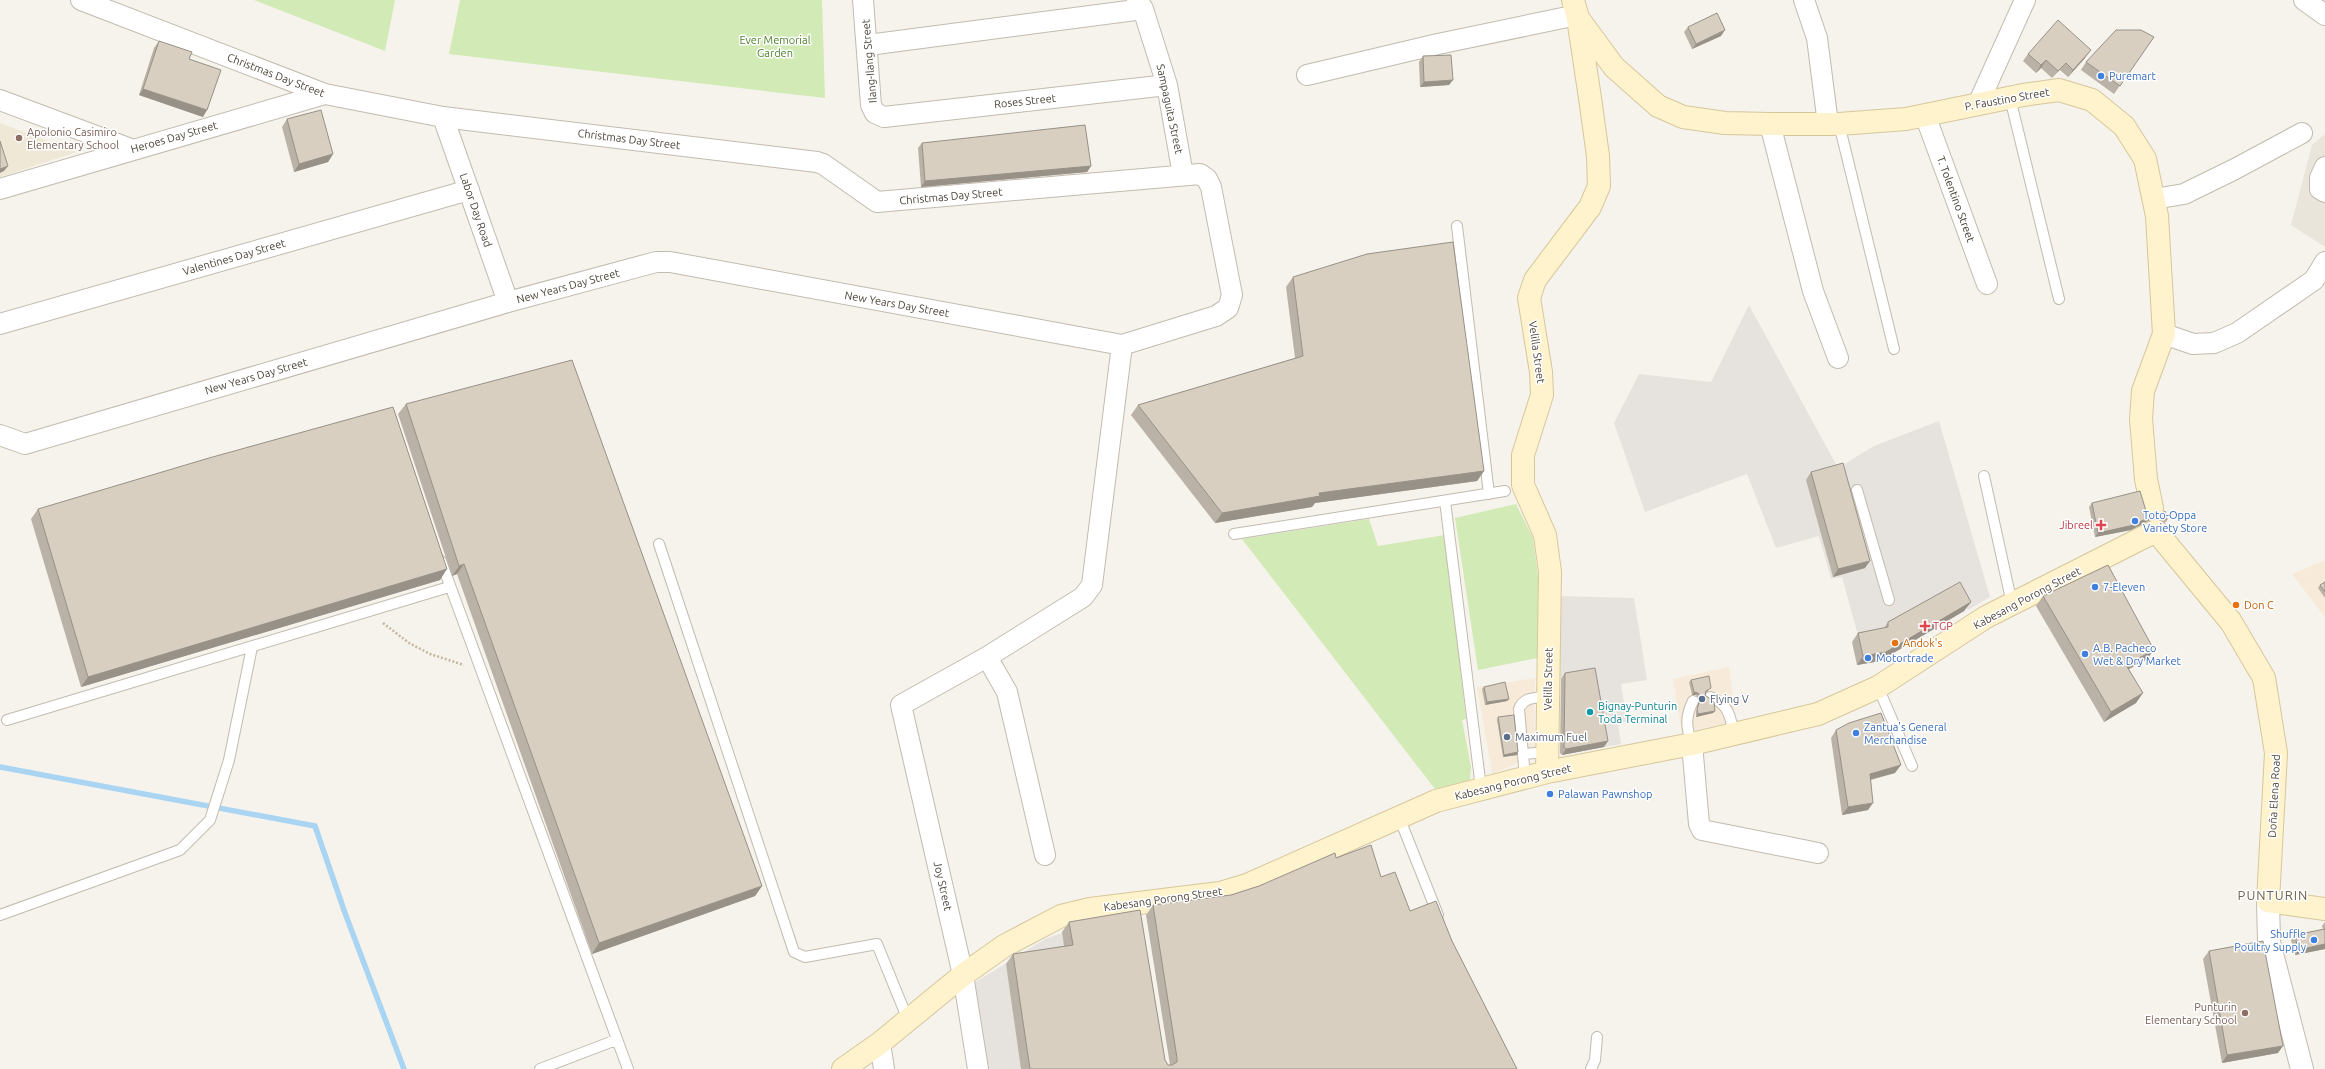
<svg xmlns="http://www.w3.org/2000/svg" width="2325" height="1069" font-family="Ubuntu,sans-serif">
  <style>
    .residential { fill: #eae5da }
    .commercial { fill: #f7ead8 }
    .industrial { fill: #e6e2dd }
    .education { fill: #efe8d6 }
    .green { fill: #d2eab5 }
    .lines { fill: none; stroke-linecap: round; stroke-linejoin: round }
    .stream { stroke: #a9d4f2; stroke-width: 5.5 }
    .service-casing { stroke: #c2bbae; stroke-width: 12 }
    .minor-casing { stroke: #c2bbae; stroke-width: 22 }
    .tertiary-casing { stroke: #c2bbae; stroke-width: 24 }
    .secondary-casing { stroke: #d6c79b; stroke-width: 24 }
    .path { stroke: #c4b79f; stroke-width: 2.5; stroke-dasharray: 2 2; stroke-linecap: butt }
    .service { stroke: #fff; stroke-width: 10 }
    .minor { stroke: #fff; stroke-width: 20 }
    .tertiary { stroke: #fff; stroke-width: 22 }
    .secondary { stroke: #fff3cd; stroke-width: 22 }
    .wall { fill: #bab2a6 }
    .shaded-wall { fill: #979187 }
    .building { fill: #d8cfc1; stroke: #979187 }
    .shop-dot { fill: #3f7fe0; stroke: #fff; stroke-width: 1.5 }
    .education-dot { fill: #8d6e63; stroke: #fff; stroke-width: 1.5 }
    .health-dot { fill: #e0444e; stroke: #fff; stroke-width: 1.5 }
    .food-dot { fill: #e8710a; stroke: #fff; stroke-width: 1.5 }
    .service-dot { fill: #5c6f8a; stroke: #fff; stroke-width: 1.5 }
    .culture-dot { fill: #0f9aa8; stroke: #fff; stroke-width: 1.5 }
    .labels { text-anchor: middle; stroke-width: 3; stroke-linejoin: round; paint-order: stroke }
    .park-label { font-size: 11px; fill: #4a7f2a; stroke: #fff }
    .street-label { font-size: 11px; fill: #4b4439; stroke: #fff }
    .shop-label { font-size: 11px; fill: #366cbe; stroke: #fff; text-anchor: start }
    .education-label { font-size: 11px; fill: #785e54; stroke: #fff; text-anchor: start }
    .health-label { font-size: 11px; fill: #be3a42; stroke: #fff; text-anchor: end }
    .food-label { font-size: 11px; fill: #c56008; stroke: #fff; text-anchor: start }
    .service-label { font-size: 11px; fill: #4e5e75; stroke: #fff; text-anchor: start }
    .culture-label { font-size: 11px; fill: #0d838f; stroke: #fff; text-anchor: start }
    .quarter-label { font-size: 13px; letter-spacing: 1px; fill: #6e6250; stroke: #fff }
  </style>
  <rect width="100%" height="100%" fill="#f6f3ec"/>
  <path class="residential" d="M2325,134V247L2291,225L2312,145Z"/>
  <path class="commercial" d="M2325,560V617L2292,574Z
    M1729,667L1736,721L1682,733L1673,679Z
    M1535,678L1534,744L1531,758L1492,774L1477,687Z"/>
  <path class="industrial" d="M1749,305L1838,468L1874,446L1939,421L1990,597L1968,610L1956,588L1881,631L1859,639L1842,577L1831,579L1819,536L1776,548L1747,474L1645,512L1614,423L1639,374L1711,382Z
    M1557,596L1634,598L1647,680L1621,684L1627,721L1618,723L1621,744L1604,747L1576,676L1557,679Z
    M1094,921L1159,1069H986L971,985L1045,939Z"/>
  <path class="education" d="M0,123L77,152L0,177Z"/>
  <path class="green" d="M254,0H395L385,51Z
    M460,0H822L825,98L449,54Z
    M1516,504L1533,538L1540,592L1542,657L1478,670L1455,518Z
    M1369,519L1378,546L1445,535L1466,719L1462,720L1471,767L1470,781L1435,789L1242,539Z"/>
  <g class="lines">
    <path class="stream" d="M0,767L315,826L345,913L404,1069"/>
    <g class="service-casing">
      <path id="service" d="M2010,98L2059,299
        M1839,124L1894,349
        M1457,226L1489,494
        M1984,476L2012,604
        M1857,490L1889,600
        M1445,501L1481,788
        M1234,534L1505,491
        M659,544L794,952L805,957L877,944L908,1020
        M441,561L628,1069
        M1878,687L1912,766
        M1710,697C1729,704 1730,716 1734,734
        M7,720L449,587
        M1692,744C1686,727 1685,717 1693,701
        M1523,754L1547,752
        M1525,777L1519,709C1523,697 1536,698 1548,696
        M1399,817L1438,915
        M0,915L180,850L210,820L229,760L252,647
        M540,1069L616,1040
        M1591,1069L1595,1060L1597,1037"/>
    </g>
    <g class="minor-casing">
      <path id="minor" d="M863,0L871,105L875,113L884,117L1167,85
        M1137,0L1143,9L1167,85L1183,175
        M1804,0L1817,38L1828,124
        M2304,0L2325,15
        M868,45L1143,9
        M1307,75L1438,44L1577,15
        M0,100L131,149
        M1978,104L2025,0
        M1925,115L1987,284
        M443,117L508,302
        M1770,124L1813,291L1838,358
        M2325,167L2320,178V189L2325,192
        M0,189L325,94
        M2154,199L2184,194L2235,169L2302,133
        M0,324L469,190
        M2164,334L2193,344L2214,343L2237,333L2314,280L2325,262
        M0,435L25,444L508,302L656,262H670L1122,345L1216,316L1228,308L1232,295L1211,187L1207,179L1200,174L877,202L823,164L817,162L443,117L325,94L81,0
        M987,657L1007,692L1045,855
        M1692,744L1699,824L1702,830L1818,853
        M880,1043L884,1069
        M978,1069L963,975L901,705L987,657L1083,597L1092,585L1122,345"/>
    </g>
    <g class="tertiary-casing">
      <path id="tertiary" d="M2268,901L2269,942L2302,1069"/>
    </g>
    <g class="secondary-casing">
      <path id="secondary" d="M1578,18L1614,67L1658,106L1683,117L1725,123L1770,124H1839L1906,119L2023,95L2059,90L2092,100L2124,126L2145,159L2157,216L2164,334L2143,391L2141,419L2146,479L2152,508
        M1547,772L1550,572L1545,535L1523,485V455L1542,395L1541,372L1529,298L1535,280L1590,207L1599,186L1598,156L1590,98L1578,18L1573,0
        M843,1069L880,1043L963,975L1004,946L1061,916L1090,909L1220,893L1247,885L1436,801L1547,772L1692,744L1818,714L1878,687L1986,617L2156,531L2231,622L2264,678L2276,753L2268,901L2325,909"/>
    </g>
    <path class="path" d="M383,623L409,643L430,654L464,665"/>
    <use href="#service" class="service"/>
    <use href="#minor" class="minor"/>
    <use href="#tertiary" class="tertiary"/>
    <use href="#secondary" class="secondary"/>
  </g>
  <path class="wall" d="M1688,27L1721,36L1692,49L1684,32Z
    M2154,37L2114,94L2081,70L2086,62Z
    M159,41L189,59L203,117L139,95L154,48Z
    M2028,54L2085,58L2068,77L2060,70L2052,78L2041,68L2036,73L2023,61Z
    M1423,56L1449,85L1420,87L1419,62Z
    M287,119L333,154L328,162L294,172L282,127Z
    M922,143L1091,166L1087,172L921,187L918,148Z
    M1293,277L1484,471L1477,481L1315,503L1312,507L1215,523L1131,415L1138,405L1295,358L1286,287Z
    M406,404L762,886L755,896L592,954L457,574L452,576L398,414Z
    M1811,472L1865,568L1833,577L1806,480Z
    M2092,503L2146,511L2153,515L2150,520L2131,530L2095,537L2089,507Z
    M38,509L440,580L81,687L31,519Z
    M2159,516L2167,520L2165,523L2157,519Z
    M2325,582V598L2318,588L2320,585Z
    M2043,596L2147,659L2129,669L2136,703L2104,722L2036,606Z
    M1971,602L1964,611L1880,661L1857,665L1852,642L1858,633L1884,628L1888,622Z
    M1565,673L1604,747L1562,755L1560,753L1561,679Z
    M1691,680L1709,691L1706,693L1705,695L1715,711L1713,713L1696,717V712L1699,700L1696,695H1692L1689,682Z
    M1484,687L1509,699L1507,701L1485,705L1482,689Z
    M1498,717L1518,752L1517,755L1503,757L1497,720Z
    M1836,730L1895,773L1871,780L1868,810L1842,815L1831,738Z
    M1336,858L1381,877L1410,911L1452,941L1517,1069H1021L1006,964L1013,954L1064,946L1062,932L1069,922L1165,1060L1168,1065H1170L1146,915L1153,905L1231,895L1259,886Z
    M2325,922V949L2295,955L2291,940L2295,935L2323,929L2322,926Z
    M2209,951L2278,1053L2222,1063L2203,959Z"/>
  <path class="shaded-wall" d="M1725,30L1721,36L1692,49L1696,44Z
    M2091,50L2085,58L2068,77L2073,70Z
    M2046,60L2041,68L2036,73L2041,65Z
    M1453,80L1449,85L1420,87L1424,82Z
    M143,89L207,110L203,117L139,95Z
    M333,154L328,162L294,172L299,164Z
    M8,166L4,171L0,173V169Z
    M1091,166L1087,172L921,187L925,181Z
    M1484,471L1477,481L1315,503L1312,507L1215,523L1222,513L1319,493Z
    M2153,515L2150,520L2131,530L2095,537L2098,533Z
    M1870,561L1865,568L1833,577L1838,569Z
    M464,564L457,574L452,576L459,566Z
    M447,569L440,580L81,687L88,677Z
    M1971,602L1964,611L1880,661L1857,665L1863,656Z
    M2154,650L2147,659L2120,674L2126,665Z
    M1694,692L1698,693L1696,695H1692Z
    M2143,693L2136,703L2104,722L2111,712Z
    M1509,699L1507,701L1485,705L1487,702Z
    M1715,711L1713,713L1696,717L1698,714Z
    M1608,741L1604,747L1562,755L1566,749Z
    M1518,752L1517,755L1503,757L1504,755Z
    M1901,765L1895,773L1864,781L1870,774Z
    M1873,803L1868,810L1842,815L1848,807Z
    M762,886L755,896L592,954L599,943Z
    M2325,944V949L2295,955L2298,950Z
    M2283,1046L2278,1053L2222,1063L2227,1055Z"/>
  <path class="building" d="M1717,13L1725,30L1696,44L1688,27Z
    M2058,20L2091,50L2073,70L2066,63L2058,71L2046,60L2041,65L2028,54Z
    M2116,30H2141L2154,37L2120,86L2086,62Z
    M159,41L192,52L189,59L221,70L207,110L143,89Z
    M1451,55L1453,80L1424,82L1423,56Z
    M321,110L333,154L299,164L287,119Z
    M1085,125L1091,166L925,181L922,143Z
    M0,141L8,166L0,169Z
    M1453,242L1484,471L1319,493L1320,496L1222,513L1138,405L1303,356L1293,277L1367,254Z
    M572,360L762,886L599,943L464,564L459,566L406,404Z
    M393,407L447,569L88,677L38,509L209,458Z
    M1843,463L1870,561L1838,569L1811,472Z
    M2140,491L2146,511L2153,515L2134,525L2098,533L2092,503Z
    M2165,511L2167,520L2159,516Z
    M2108,565L2154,650L2126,665L2143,693L2111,712L2043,596Z
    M1960,582L1971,602L1886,652L1863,656L1858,633L1888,627V622Z
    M2325,582V592L2320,585Z
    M1595,668L1608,741L1566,749L1564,747L1565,673Z
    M1709,676L1711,688L1706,691L1705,695L1714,702L1715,711L1698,714L1697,709L1701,697L1698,693L1694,692L1691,680Z
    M1505,682L1509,699L1487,702L1484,687Z
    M1881,713L1901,765L1870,774L1873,803L1848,807L1836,730L1849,723Z
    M1514,715L1518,752L1504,755L1498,717Z
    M1371,845L1381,877L1395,872L1410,911L1436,901L1452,941L1517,1069H1030L1013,954L1073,945L1069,922L1140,910L1165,1060L1168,1065H1172L1177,1062V1058L1153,905L1231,895L1259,886L1335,853L1336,858Z
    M2325,929V944L2298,950L2295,935Z
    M2263,941L2283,1046L2227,1055L2209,951Z"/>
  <g class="shop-dot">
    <circle cx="2101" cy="76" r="4"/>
    <circle cx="2135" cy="521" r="4"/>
    <circle cx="2095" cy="587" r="4"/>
    <circle cx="2085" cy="654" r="4"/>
    <circle cx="1868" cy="658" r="4"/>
    <circle cx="1856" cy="733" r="4"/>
    <circle cx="1550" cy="794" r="4"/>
    <circle cx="2314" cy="940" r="4"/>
  </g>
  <g class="education-dot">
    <circle cx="19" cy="138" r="4"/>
    <circle cx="2245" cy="1013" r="4"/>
  </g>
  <g class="health-dot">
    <path d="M2099 519h4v4h4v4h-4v4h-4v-4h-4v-4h4z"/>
    <path d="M1923 620h4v4h4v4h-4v4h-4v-4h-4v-4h4z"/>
  </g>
  <g class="food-dot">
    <circle cx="2236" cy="605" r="4"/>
    <circle cx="1895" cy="643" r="4"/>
  </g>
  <g class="service-dot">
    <circle cx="1702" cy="699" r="4"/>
    <circle cx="1507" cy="737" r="4"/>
  </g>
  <circle class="culture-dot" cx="1590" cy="712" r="4"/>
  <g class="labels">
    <g class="park-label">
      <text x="775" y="44">Ever Memorial<tspan x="775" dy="13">Garden</tspan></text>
    </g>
    <g class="street-label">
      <text transform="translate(869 61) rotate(-95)" y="4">Ilang-Ilang Street</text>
      <text transform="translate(276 75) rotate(21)" y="4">Christmas Day Street</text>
      <text transform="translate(2007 99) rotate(-10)" y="4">P. Faustino Street</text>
      <text transform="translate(1025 101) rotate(-6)" y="4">Roses Street</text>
      <text transform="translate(1170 109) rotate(78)" y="4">Sampaguita Street</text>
      <text transform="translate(174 137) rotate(-16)" y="4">Heroes Day Street</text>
      <text transform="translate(629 139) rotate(7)" y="4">Christmas Day Street</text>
      <text transform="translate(951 196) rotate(-5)" y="4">Christmas Day Street</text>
      <text transform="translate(1956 199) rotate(70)" y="4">T. Tolentino Street</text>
      <text transform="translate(476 210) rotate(71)" y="4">Labor Day Road</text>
      <text transform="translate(234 257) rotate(-16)" y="4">Valentines Day Street</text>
      <text transform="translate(568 286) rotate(-15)" y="4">New Years Day Street</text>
      <text transform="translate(897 304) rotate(10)" y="4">New Years Day Street</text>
      <text transform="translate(1537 352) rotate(82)" y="4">Velilla Street</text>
      <text transform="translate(256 376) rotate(-16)" y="4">New Years Day Street</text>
      <text transform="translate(2027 598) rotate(-28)" y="4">Kabesang Porong Street</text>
      <text transform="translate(1548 679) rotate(-89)" y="4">Velilla Street</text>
      <text transform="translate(1513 782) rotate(-14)" y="4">Kabesang Porong Street</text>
      <text transform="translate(2274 796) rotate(-87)" y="4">Doña Elena Road</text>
      <text transform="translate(943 886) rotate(77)" y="4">Joy Street</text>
      <text transform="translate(1163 899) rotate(-8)" y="4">Kabesang Porong Street</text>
    </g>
    <g class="shop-label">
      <text x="2109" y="80">Puremart</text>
      <text x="2143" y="519">Toto-Oppa<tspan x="2143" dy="13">Variety Store</tspan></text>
      <text x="2103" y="591">7-Eleven</text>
      <text x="2093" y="652">A.B. Pacheco<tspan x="2093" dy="13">Wet &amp; Dry Market</tspan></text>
      <text x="1876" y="662">Motortrade</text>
      <text x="1864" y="731">Zantua's General<tspan x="1864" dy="13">Merchandise</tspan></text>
      <text x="1558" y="798">Palawan Pawnshop</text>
      <text x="2306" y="938" text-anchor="end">Shuffle<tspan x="2306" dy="13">Poultry Supply</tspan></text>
    </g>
    <g class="education-label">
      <text x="27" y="136">Apolonio Casimiro<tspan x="27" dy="13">Elementary School</tspan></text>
      <text x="2237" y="1011" text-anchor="end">Punturin<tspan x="2237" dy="13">Elementary School</tspan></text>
    </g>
    <g class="health-label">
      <text x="2093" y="529">Jibreel</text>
      <text x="1933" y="630" text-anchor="start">TGP</text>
    </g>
    <g class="food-label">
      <text x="2244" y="609">Don C</text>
      <text x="1903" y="647">Andok's</text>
    </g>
    <g class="service-label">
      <text x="1710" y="703">Flying V</text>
      <text x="1515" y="741">Maximum Fuel</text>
    </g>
    <g class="culture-label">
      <text x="1598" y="710">Bignay-Punturin<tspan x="1598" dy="13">Toda Terminal</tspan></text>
    </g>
    <g class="quarter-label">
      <text x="2273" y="900">PUNTURIN</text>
    </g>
  </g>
</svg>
